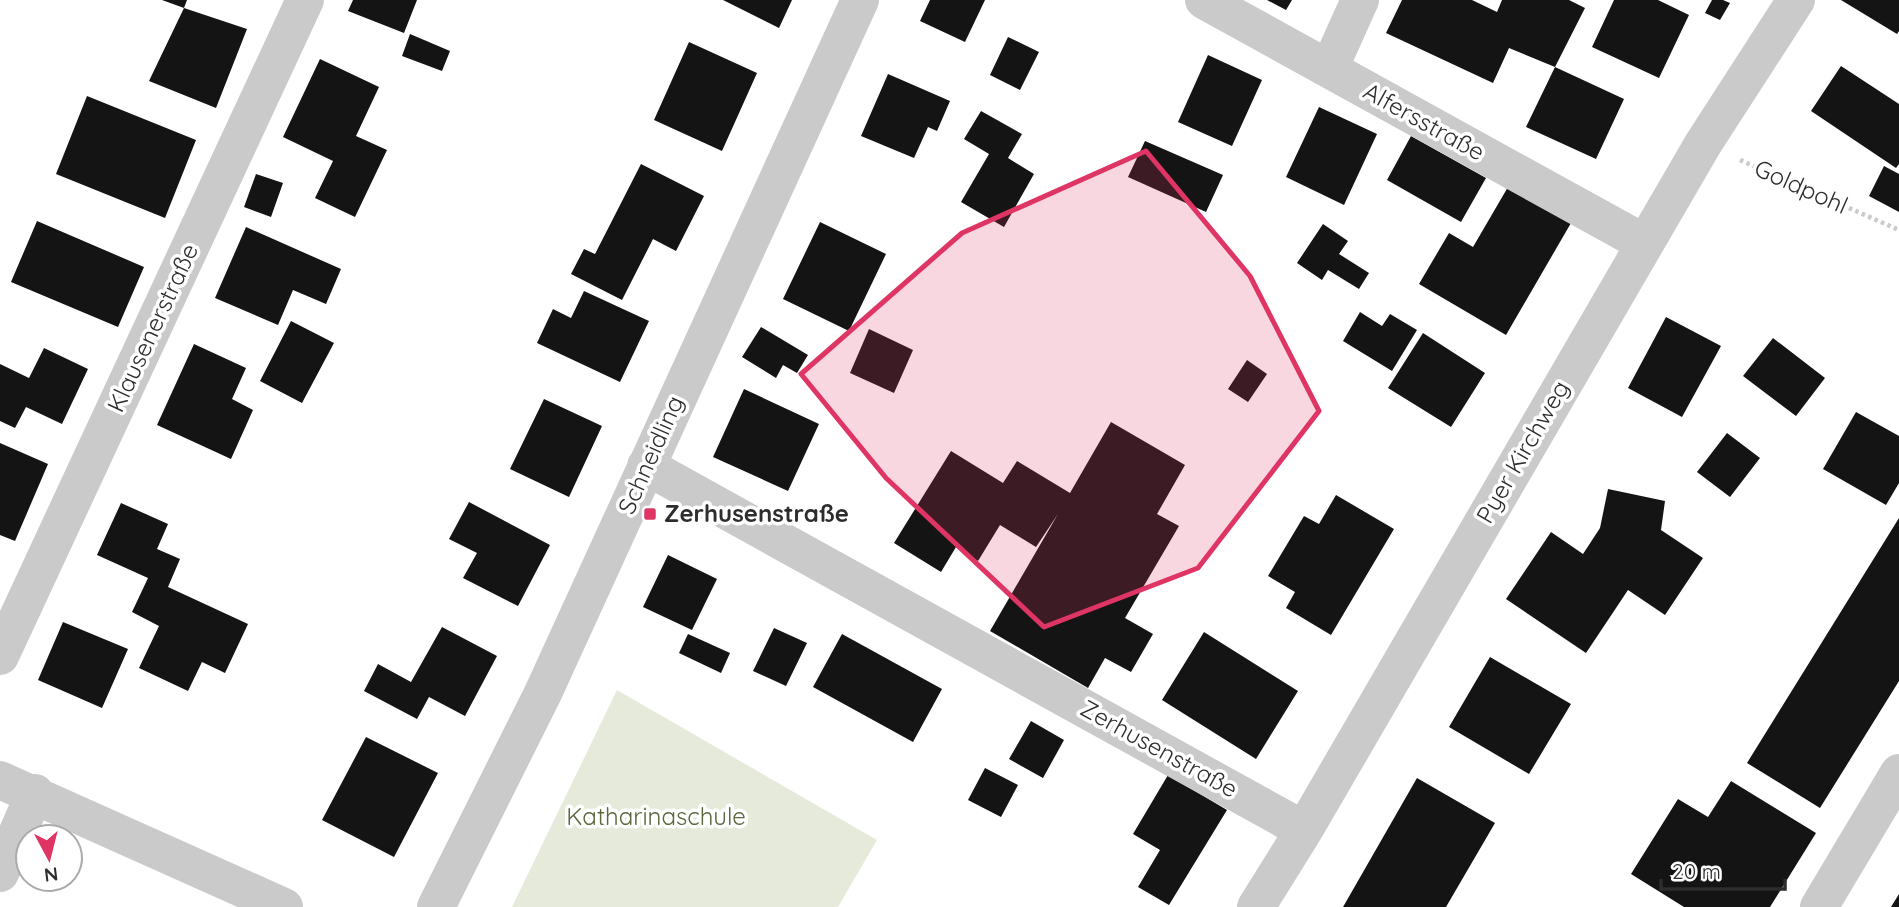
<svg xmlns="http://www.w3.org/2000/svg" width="1899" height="907" font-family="Quicksand,sans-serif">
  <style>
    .green { fill: #e6eadb }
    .building { fill: #141414 }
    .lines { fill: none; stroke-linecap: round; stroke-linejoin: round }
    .path { stroke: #cacaca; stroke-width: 4.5; stroke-dasharray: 3.5 3.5; stroke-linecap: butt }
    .minor { stroke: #cacaca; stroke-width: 38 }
    .marked { fill: #de3564; fill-opacity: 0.2; stroke: #de3564; stroke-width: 5; stroke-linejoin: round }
    .poi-dot { fill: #de3564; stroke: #fff; stroke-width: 2.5 }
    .labels { text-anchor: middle; stroke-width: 7; stroke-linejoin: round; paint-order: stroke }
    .street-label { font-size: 24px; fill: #2d2d2d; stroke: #fff }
    .poi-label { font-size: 24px; font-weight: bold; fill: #2d2d2d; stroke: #fff; text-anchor: start }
    .park-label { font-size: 24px; fill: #59673d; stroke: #fff }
  </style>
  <rect width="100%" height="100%" fill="#fff"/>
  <path class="green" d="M617,690L877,840L838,907H512Z"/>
  <path class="building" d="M162,0H187L184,8Z
    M353,0H417L404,33L348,11Z
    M723,0H792L779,28Z
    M930,0H985L965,42L920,21Z
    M1267,0H1292L1286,10Z
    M1402,0H1472L1497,12L1502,0H1569L1585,8L1555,67L1509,48L1493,83L1386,33Z
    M1614,0H1658L1689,15L1659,78L1592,47Z
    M1712,0H1723L1730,3L1720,20L1705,13Z
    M1841,0H1899V31L1897,34Z
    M184,8L247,29L216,108L149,81Z
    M410,34L450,51L442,71L402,56Z
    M1008,37L1039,52L1020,90L990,75Z
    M689,42L757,73L722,151L654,120Z
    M1208,55L1262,80L1232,146L1178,122Z
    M320,59L379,87L356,136L387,150L355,217L315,198L333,161L283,137Z
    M1841,66L1899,104V164L1896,168L1811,111Z
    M1555,67L1624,99L1596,159L1526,127Z
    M888,74L950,101L937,131L928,127L914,158L861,136Z
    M87,96L196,140L165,218L56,174Z
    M1319,107L1377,134L1344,205L1286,177Z
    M981,111L1022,134L1008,158L1034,174L1004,227L961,202L989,154L964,139Z
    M1411,136L1486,178L1461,222L1387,180Z
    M1145,141L1223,175L1206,212L1128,177Z
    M641,164L704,196L676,251L653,239L622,300L571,274L584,249L595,254Z
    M1884,166L1899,174V212L1869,196Z
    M256,174L283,183L271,217L244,207Z
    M1508,187L1571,223L1506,335L1419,284L1449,233L1473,247Z
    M37,221L144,267L118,327L11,282Z
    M820,222L886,254L849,331L783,299Z
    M1323,224L1348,241L1339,254L1369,273L1359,289L1328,270L1322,280L1297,263Z
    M246,227L341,269L326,304L293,290L278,325L215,298Z
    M584,291L649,321L620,382L537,343L553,309L571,318Z
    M1360,312L1382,326L1390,314L1417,330L1392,371L1343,341Z
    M1666,317L1721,346L1682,417L1628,388Z
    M291,321L334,343L302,403L260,381Z
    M761,327L808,355L797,373L783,365L776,378L742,357Z
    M869,329L913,350L894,393L850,373Z
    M1423,333L1485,373L1451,427L1388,388Z
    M1773,338L1825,378L1796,416L1743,376Z
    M194,344L246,368L232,399L253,410L231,459L157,425Z
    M44,348L88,369L62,424L26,407L15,428L0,421V364L29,378Z
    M1247,360L1267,374L1248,402L1228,389Z
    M744,389L819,424L788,491L713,457Z
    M544,399L602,426L569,497L510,469Z
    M1856,412L1899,436V483L1886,505L1823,469Z
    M1111,422L1185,465L1157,514L1179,526L1125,618L1153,634L1131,672L1105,658L1088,688L990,631L1058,514L1036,547L1000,525L978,561L956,547L941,572L894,543L951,451L1003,483L1017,461L1070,493Z
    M1727,433L1760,458L1730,497L1697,472Z
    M0,443L48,464L15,541L0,535Z
    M1608,489L1665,501L1661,530L1703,558L1665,615L1628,590L1586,653L1506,599L1551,532L1583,554L1600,528Z
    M1336,495L1394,529L1331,635L1286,608L1295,592L1268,576L1304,516L1319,524Z
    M469,502L550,545L518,606L463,578L477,553L449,539Z
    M121,503L168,524L157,549L180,559L168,587L248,624L225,673L202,662L188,691L139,668L159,626L132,612L148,578L97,555Z
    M1899,518V681L1820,808L1747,763Z
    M668,555L717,579L692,630L643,607Z
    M63,622L128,649L102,708L38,680Z
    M442,627L497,656L465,716L429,697L417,719L364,691L378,664L411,682Z
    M774,628L807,643L786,686L753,671Z
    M1204,632L1298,691L1256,759L1162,700Z
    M688,634L730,653L721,673L679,653Z
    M842,634L942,689L913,742L813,687Z
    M1490,657L1571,704L1529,774L1449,727Z
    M1031,721L1064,740L1043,778L1009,759Z
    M366,737L438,773L394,857L322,820Z
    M985,768L1018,785L1001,817L968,800Z
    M1168,775L1227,810L1169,905L1138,887L1160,850L1133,834Z
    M1417,778L1495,823L1446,907H1343Z
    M1731,781L1816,833L1770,907H1684L1631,874L1678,799L1708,817Z
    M1899,894V907H1891Z"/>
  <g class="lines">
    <path class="path" d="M1740,160L1899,230"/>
    <path class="minor" d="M1204,0L1644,243
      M1329,69L1360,0
      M646,466L1304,830
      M0,656L305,0
      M0,780L284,907
      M0,873L35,793
      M436,907L543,693L860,0
      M1256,907L1304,830L1703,144L1796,0
      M1819,907L1899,773"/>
  </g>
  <path class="marked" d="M1146,151L1250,276L1319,411L1198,568L1044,627L886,478L801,374L962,233Z"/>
  <rect class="poi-dot" x="643" y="507" width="14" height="14" rx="3.5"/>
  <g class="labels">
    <g class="street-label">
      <text transform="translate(1424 122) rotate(29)" y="8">Alfersstraße</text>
      <text transform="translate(1801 187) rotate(24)" y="8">Goldpohl</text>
      <text transform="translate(153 328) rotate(-65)" y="8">Klausenerstraße</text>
      <text transform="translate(1523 452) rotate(-60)" y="8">Pyer Kirchweg</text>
      <text transform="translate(651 455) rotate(-66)" y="8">Schneidling</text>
      <text transform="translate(1159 749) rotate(29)" y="8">Zerhusenstraße</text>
    </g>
    <g class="poi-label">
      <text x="664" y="522">Zerhusenstraße</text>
    </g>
    <g class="park-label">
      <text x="656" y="825">Katharinaschule</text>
    </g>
  </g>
  <g transform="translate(49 858) rotate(173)"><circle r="33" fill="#ffffff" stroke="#ababab" stroke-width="2"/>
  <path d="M0-5L12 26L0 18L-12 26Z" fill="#de3564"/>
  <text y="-10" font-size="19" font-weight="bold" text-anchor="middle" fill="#2d2d2d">N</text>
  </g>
  <path d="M1661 879v10h124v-10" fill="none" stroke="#2d2d2d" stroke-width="3.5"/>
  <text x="1672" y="879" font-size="21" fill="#2d2d2d" stroke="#ffffff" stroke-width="5" paint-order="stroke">20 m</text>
</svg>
